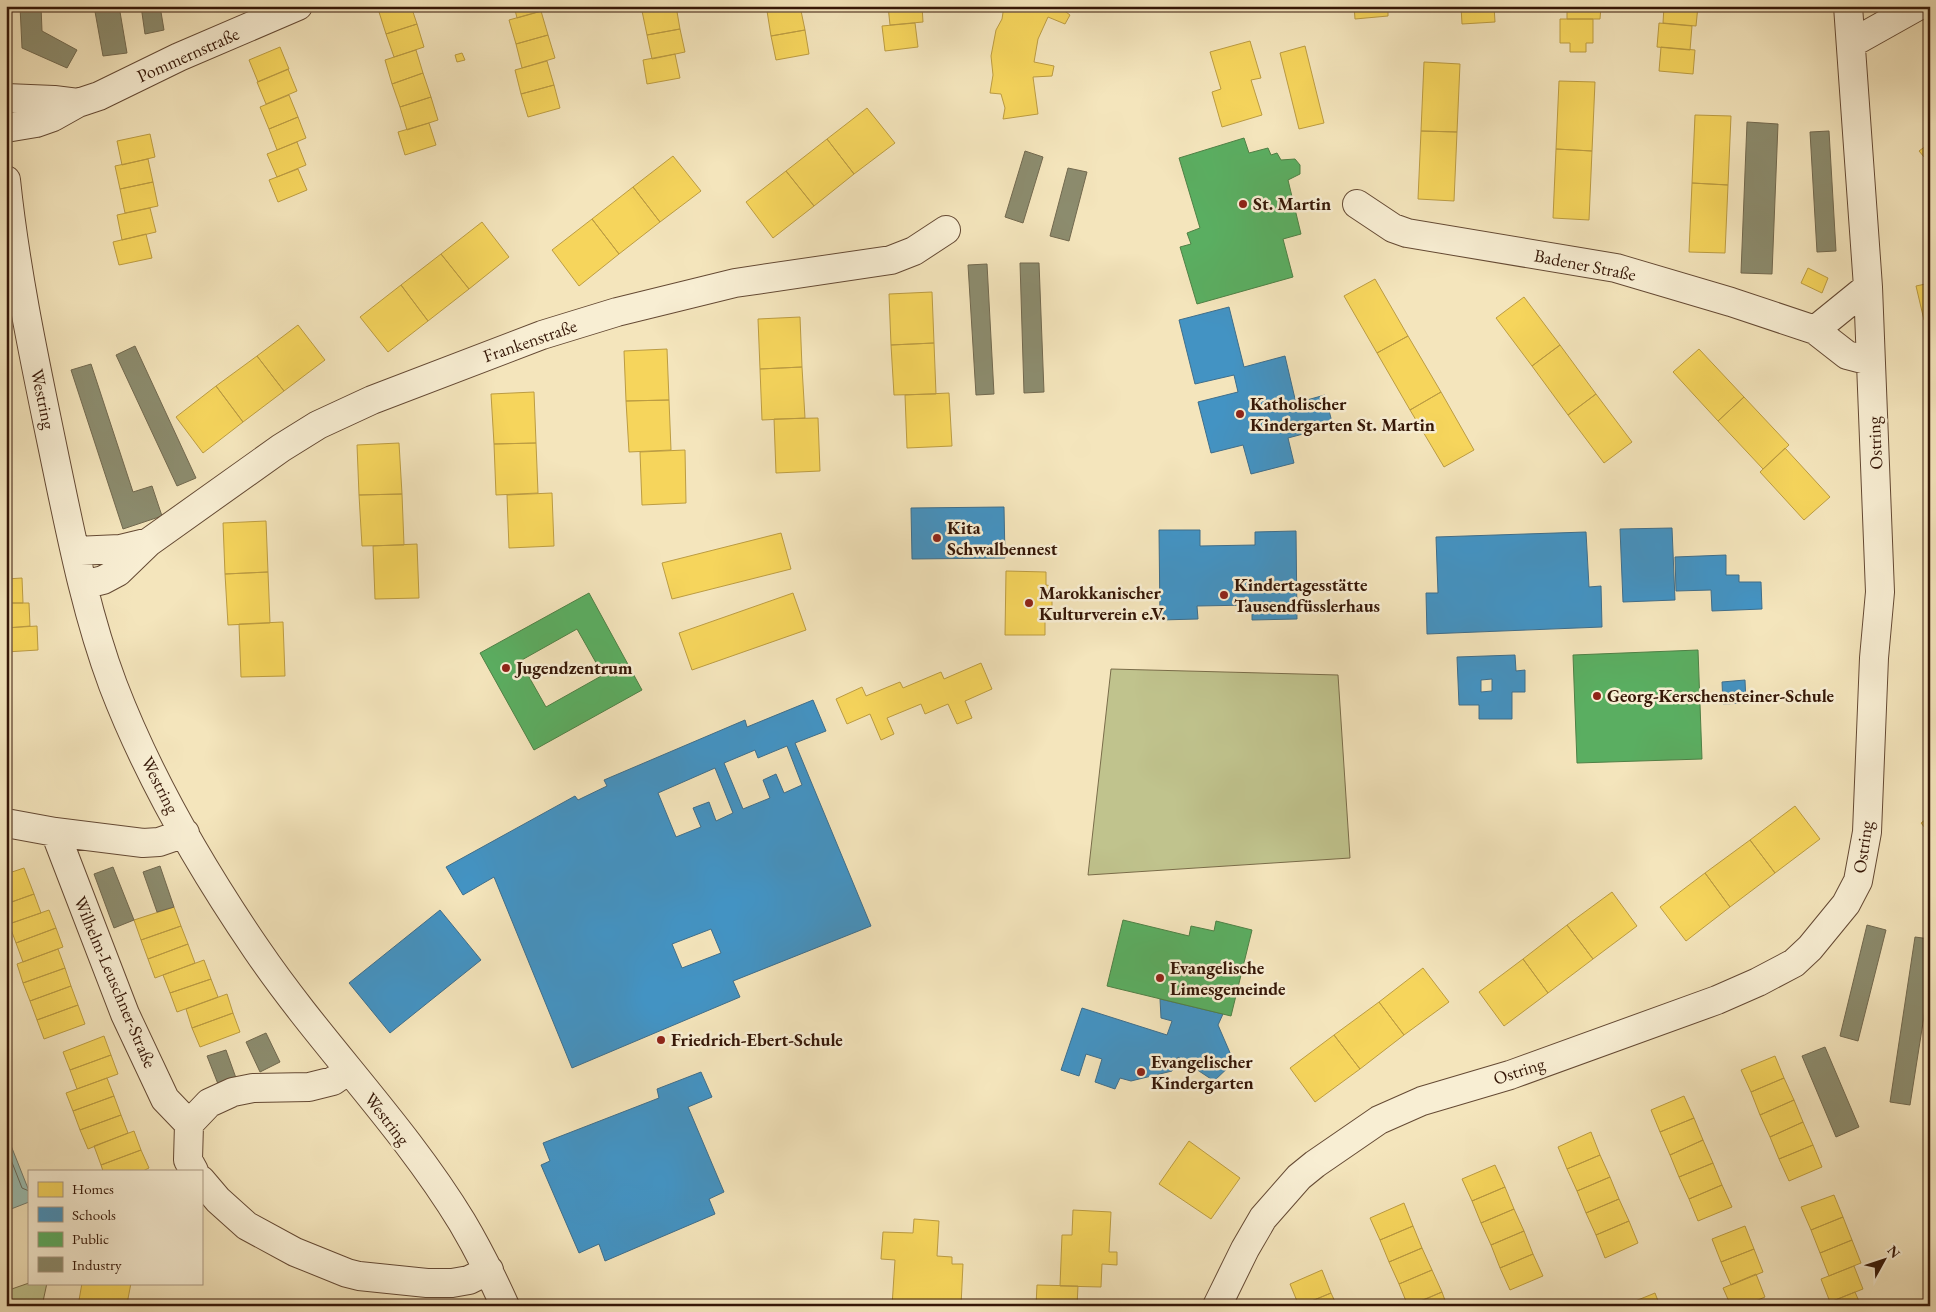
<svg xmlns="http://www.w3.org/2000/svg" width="1936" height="1312" font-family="'EB Garamond',serif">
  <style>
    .green { fill: #c0c38d; stroke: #7a6d4a }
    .water { fill: #9cbfb3; stroke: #737c6e }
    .homes { fill: #f6d55c; stroke: #bc9c42 }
    .schools { fill: #4393c3; stroke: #3f6e8b; fill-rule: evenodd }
    .public { fill: #5aae61; stroke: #4f8146; fill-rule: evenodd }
    .industry { fill: #8c8c6e; stroke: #72694f }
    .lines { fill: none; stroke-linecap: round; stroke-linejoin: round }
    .shore { stroke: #686b5d; stroke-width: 1 }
    .street-casing { stroke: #654a34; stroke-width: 30 }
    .street { stroke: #f8eed3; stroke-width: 28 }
    .poi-dot { fill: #8f2418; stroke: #f8eed3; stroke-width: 2 }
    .labels { text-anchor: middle; stroke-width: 5; stroke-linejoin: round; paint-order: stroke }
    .street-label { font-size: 18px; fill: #351707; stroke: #f8eed3 }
    .poi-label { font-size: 18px; font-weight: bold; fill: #351707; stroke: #f8eed3; text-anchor: start }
  </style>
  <rect width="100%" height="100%" fill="#f4e5bc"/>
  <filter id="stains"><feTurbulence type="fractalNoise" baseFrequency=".004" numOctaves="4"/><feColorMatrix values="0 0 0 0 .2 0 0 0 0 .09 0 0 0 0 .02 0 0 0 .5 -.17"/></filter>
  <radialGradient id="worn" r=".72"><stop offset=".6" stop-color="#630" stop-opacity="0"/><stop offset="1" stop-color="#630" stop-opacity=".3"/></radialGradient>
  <path class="green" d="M1111,669L1338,675L1350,858L1088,875Z
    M29,1283H47L42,1306H6V1291Z"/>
  <path class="water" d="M6,1133L29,1191V1202L6,1211Z"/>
  <path class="homes" d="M396,6H411L417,24L386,34L379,12Z
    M514,6H548L549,9L517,18Z
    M641,6H665L642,11Z
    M665,6H676L680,29L647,35L642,11Z
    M774,6H796L775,10Z
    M800,6L805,30L771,36L767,11Z
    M888,6H922L923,22L890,25Z
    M1004,6H1058L1070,15L1065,24L1048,17L1038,39L1034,62L1054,66L1052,76L1033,77L1038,114L1003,119L1005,108L1001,94L990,93L993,75L991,56L996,30L1002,19Z
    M1354,6H1388V16L1355,19Z
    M1461,6H1494L1495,22L1462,24Z
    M1567,6H1601L1600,19H1567Z
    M1664,6H1698L1696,26L1663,23Z
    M541,11L548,35L516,44L509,20Z
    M1560,19H1593V43H1586V52H1570V43H1560Z
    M915,23L918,47L885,51L882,26Z
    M1659,23L1692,26L1690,50L1657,47Z
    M417,24L424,47L394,57L386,34Z
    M680,29L685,52L652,59L647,35Z
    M805,30L809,54L776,60L771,36Z
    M548,35L555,58L522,68L516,44Z
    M1250,41L1261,78L1251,80L1262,115L1222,127L1212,92L1221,89L1210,52Z
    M1305,46L1324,123L1299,129L1280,53Z
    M280,47L289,69L258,82L249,60Z
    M1661,47L1695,50L1693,74L1659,71Z
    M416,50L423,73L392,84L385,60Z
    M462,53L465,60L457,62L455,55Z
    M675,54L680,78L647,84L643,60Z
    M547,61L554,85L521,94L515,70Z
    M1424,62L1460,64L1457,132L1421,131Z
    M288,69L297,91L266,104L257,82Z
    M423,73L431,97L400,107L392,84Z
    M1559,81L1595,82L1592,151L1556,149Z
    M554,85L560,108L528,117L521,94Z
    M289,95L298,117L269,129L260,107Z
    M431,97L438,120L407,130L400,107Z
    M867,108L895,143L854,174L827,139Z
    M1695,115L1731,116L1728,185L1692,183Z
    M298,117L306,138L277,150L269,129Z
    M429,123L436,145L405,155L398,132Z
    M1421,131L1457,132L1454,201L1418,199Z
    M150,134L155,157L122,165L117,141Z
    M827,139L854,174L814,206L786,171Z
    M297,142L306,165L277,177L267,154Z
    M1930,143V164L1919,151Z
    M1556,149L1592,151L1589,220L1553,218Z
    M673,156L701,191L660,222L633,187Z
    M148,159L153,182L120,189L115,166Z
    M298,169L307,190L278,202L269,180Z
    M786,171L814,206L773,238L746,202Z
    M153,182L158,206L125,213L120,189Z
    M1692,183L1728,185L1725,253L1689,252Z
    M633,187L660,222L619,254L592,219Z
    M150,208L156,232L122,240L117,215Z
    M592,219L619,254L579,286L552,250Z
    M482,222L509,257L469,289L441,254Z
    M146,234L152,258L119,265L113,242Z
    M441,254L469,289L428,321L401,285Z
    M1808,268L1828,278L1822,293L1801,283Z
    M1375,279L1408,336L1377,353L1344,296Z
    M1930,283V318L1924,320L1916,286Z
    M401,285L428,321L388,352L360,317Z
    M932,292L934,343L891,345L889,294Z
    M1524,297L1560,345L1532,366L1496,318Z
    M800,317L802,367L760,369L758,319Z
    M298,325L325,360L284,391L257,356Z
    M1408,336L1441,392L1410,410L1377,353Z
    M934,343L936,394L894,395L891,345Z
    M1560,345L1596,394L1568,415L1532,366Z
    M667,349L669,400L626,401L624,351Z
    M1699,349L1744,397L1718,421L1673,372Z
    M257,356L284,391L243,422L216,386Z
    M802,367L805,418L762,420L760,369Z
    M216,386L243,422L203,453L176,417Z
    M534,392L536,443L494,444L491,394Z
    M1441,392L1474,450L1444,467L1410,410Z
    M949,393L952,446L907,448L905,395Z
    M1596,394L1632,442L1604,463L1568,415Z
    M1744,397L1789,445L1763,469L1718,421Z
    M669,400L671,450L629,452L626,401Z
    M818,418L820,471L776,473L774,419Z
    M399,443L402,494L359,495L357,445Z
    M536,443L538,493L496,495L494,444Z
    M1785,448L1830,497L1804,520L1760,472Z
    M685,450L686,503L642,505L640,452Z
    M552,493L554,546L509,548L507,495Z
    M402,494L404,545L362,546L359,495Z
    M266,521L268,572L225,574L223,523Z
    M781,533L791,569L672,599L662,563Z
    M417,544L419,598L375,599L373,546Z
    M1006,571L1046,572V585L1052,586V609H1045V635H1005Z
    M268,572L270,623L228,625L225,574Z
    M22,578L23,603H6V579Z
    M793,593L806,630L692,670L679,633Z
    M6,603H29L30,626L6,628Z
    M283,622L285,676L241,677L239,624Z
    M37,626L38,650L6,652V628Z
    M981,663L992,689L965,701L972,718L957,724L948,704L925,714L921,704L887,718L894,734L881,740L870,714L847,724L836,699L862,687L866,696L900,682L903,688L941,672L944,679Z
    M1795,806L1820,839L1775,873L1750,840Z
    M1930,816V834L1921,823Z
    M1750,840L1775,873L1730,907L1705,873Z
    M24,868L34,894L6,904V874Z
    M1705,873L1730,907L1686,941L1660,907Z
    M1612,892L1637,926L1593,959L1567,925Z
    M34,894L41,913L6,925V904Z
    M174,907L181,926L141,940L134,920Z
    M49,910L56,928L16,943L9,924Z
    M1567,925L1593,959L1548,993L1523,959Z
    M181,926L188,944L148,959L141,940Z
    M56,928L63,947L23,962L16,943Z
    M188,944L195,963L155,978L148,959Z
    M58,949L65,968L23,983L17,964Z
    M1523,959L1548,993L1504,1026L1479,992Z
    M204,960L211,979L170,993L163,975Z
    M65,968L71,986L30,1001L23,983Z
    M1423,968L1449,1002L1404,1035L1379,1002Z
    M211,979L218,997L177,1012L170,993Z
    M71,986L78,1005L37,1020L30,1001Z
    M227,994L233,1013L192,1028L186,1009Z
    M1379,1002L1404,1035L1360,1069L1334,1035Z
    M78,1005L85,1024L44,1039L37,1020Z
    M233,1013L240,1032L200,1047L192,1028Z
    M1334,1035L1360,1069L1315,1102L1290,1068Z
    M104,1036L111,1055L70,1070L63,1052Z
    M111,1055L118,1074L77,1089L70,1070Z
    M1775,1056L1784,1078L1751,1092L1741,1070Z
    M107,1078L114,1096L73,1111L66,1093Z
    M1784,1078L1794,1100L1760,1115L1751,1092Z
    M114,1096L121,1115L80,1130L73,1111Z
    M1684,1096L1694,1118L1660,1132L1651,1110Z
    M1794,1100L1803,1122L1770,1137L1760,1115Z
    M121,1115L128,1133L88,1149L80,1130Z
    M1694,1118L1703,1140L1670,1155L1660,1132Z
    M1803,1122L1813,1145L1779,1159L1770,1137Z
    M134,1131L141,1150L101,1165L94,1146Z
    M1591,1132L1600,1155L1567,1169L1558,1147Z
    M1703,1140L1713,1163L1679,1177L1670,1155Z
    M1189,1141L1240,1178L1211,1219L1159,1184Z
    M1813,1145L1822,1167L1789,1181L1779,1159Z
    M141,1150L149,1168L143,1171H103L101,1165Z
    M1600,1155L1610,1177L1577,1191L1567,1169Z
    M1713,1163L1722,1185L1689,1199L1679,1177Z
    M1495,1165L1505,1187L1472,1201L1462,1179Z
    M1610,1177L1619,1199L1586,1213L1577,1191Z
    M1722,1185L1732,1207L1698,1221L1689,1199Z
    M1505,1187L1514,1209L1481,1223L1472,1201Z
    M1834,1195L1843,1217L1811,1230L1801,1207Z
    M1619,1199L1629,1221L1596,1235L1586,1213Z
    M1404,1203L1413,1226L1380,1240L1370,1218Z
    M1514,1209L1524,1231L1491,1245L1481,1223Z
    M1073,1210L1111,1212L1109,1252H1117V1265L1102,1264L1101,1287L1060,1286L1062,1235H1072Z
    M1843,1217L1852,1240L1820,1253L1811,1230Z
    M914,1219L939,1221L937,1256L952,1257V1264H963L961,1306H892L895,1260L881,1259L883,1232L913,1233Z
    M1629,1221L1638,1243L1605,1258L1596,1235Z
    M1413,1226L1422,1248L1389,1262L1380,1240Z
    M1745,1226L1754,1249L1721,1262L1712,1239Z
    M1524,1231L1533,1254L1500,1268L1491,1245Z
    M1852,1240L1861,1263L1829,1276L1820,1253Z
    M1422,1248L1432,1270L1399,1284L1389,1262Z
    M1754,1249L1763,1272L1731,1285L1721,1262Z
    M1533,1254L1543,1276L1510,1290L1500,1268Z
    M1854,1266L1863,1289L1830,1302L1821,1279Z
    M1322,1270L1331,1293L1299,1306L1290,1284Z
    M1432,1270L1442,1292L1408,1306L1399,1284Z
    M1756,1274L1765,1297L1744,1306H1731L1723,1288Z
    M82,1283H131L127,1304L132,1306H78Z
    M1037,1285L1078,1286L1077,1306H1036Z
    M1442,1292L1447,1306H1410Z
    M1855,1292L1861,1306H1823V1305Z
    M1331,1293L1337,1306H1300Z
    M1655,1293L1660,1306H1623Z
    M1760,1300L1762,1306H1744Z"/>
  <path class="schools" d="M1229,307L1244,367L1285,356L1296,403L1325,395L1333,426L1288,438L1294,463L1251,474L1243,445L1211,453L1198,402L1238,392L1234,375L1195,384L1179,320Z
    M1004,507L1005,558L912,559L911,508Z
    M1672,528L1675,600L1623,602L1620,529Z
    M1159,530H1200V546L1255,545V532L1296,531L1297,619L1252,620V605L1197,606L1198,619L1160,620Z
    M1586,532L1589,587L1601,586L1602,627L1427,634L1426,593H1438L1436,537Z
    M1726,555V575H1739V582H1761L1762,609L1712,611L1711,590L1676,591L1675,557Z
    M1515,655L1516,671L1525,670V692H1512V719H1479V705H1459L1457,657ZM1492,679V691L1481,692V680Z
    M1745,680L1746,703L1723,704L1722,682Z
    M813,700L826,731L795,743L871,926L733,981L740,997L572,1068L494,877L463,895L446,867L575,796L578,800L607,786L604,780L745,720L747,727ZM787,746L802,785L784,793L776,774L763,780L770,798L743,809L724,763L755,750L758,758ZM715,768L733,813L716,821L709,802L693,808L701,827L676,837L658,793ZM711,929L721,953L682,968L672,944Z
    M440,910L481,960L390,1033L349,983Z
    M1160,999L1223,1014L1218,1025L1234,1062L1214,1081L1178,1057L1172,1071L1131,1081L1120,1078L1115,1089L1095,1082L1102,1059L1086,1054L1079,1076L1061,1070L1082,1008L1167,1035L1172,1021L1161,1018Z
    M701,1072L712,1097L688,1107L724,1192L709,1199L715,1214L605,1261L599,1244L579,1253L541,1165L550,1161L543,1143L659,1098L657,1089Z"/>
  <path class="public" d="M1244,138L1249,153L1268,148L1271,155L1277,153L1281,160L1295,159L1300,165V174L1288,180L1301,234L1283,239L1293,277L1197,304L1180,247L1191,244L1187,233L1200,228L1179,158Z
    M589,593L642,690L534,750L480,653ZM577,629L603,675L546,707L520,661Z
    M1698,650L1702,759L1577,763L1573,655Z
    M1123,920L1189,936L1191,926L1214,931L1216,921L1252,930L1231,1016L1107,986Z"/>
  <path class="industry" d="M20,6H41L42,31L77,50L67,68L22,48Z
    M94,6H119L127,53L103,56Z
    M141,6H160L164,30L145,34Z
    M1747,122L1778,124L1772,274L1741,273Z
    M1829,131L1836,251L1817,252L1810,132Z
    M1025,151L1043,157L1023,223L1005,217Z
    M1068,168L1087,172L1069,241L1050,236Z
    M1020,263H1039L1044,392L1024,393Z
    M987,264L994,394L976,395L968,265Z
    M135,346L196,478L177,486L116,355Z
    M91,364L133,492L152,486L162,516L123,529L71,370Z
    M160,866L174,907L157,912L143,872Z
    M113,867L134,920L114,928L94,874Z
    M1867,925L1886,930L1858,1041L1840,1036Z
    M1915,937L1930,939V978L1910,1105L1890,1102Z
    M266,1033L280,1062L260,1072L246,1042Z
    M1825,1047L1859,1127L1836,1137L1802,1056Z
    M226,1050L236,1078L218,1084L207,1056Z"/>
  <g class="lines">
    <path class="shore" d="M6,1147L22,1188L29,1191"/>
    <g class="street-casing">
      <path id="street" d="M1852,43L1918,6
        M6,98L54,100L78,103
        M6,128L36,123L53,117L78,103L99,96L179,57L298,6
        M6,180C16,275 36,367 55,459C71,535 86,613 113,685C149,779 201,868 257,950C321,1044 403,1125 462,1222C478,1249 492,1277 505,1306
        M1357,204L1393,228L1407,233L1616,268L1731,302L1815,330L1847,355L1870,361
        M1815,330L1868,287
        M75,551L120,549L149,542
        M83,585L103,580L118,572L149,542L281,448L318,425L372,400L542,335L617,312L735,283L891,260L914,251L946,230
        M6,823L55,832L143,843L159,842L185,833
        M55,832L125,1014L165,1099L189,1124
        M194,1171L188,1160L189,1124L209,1103L233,1092L253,1088L309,1087L333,1081L349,1070
        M201,1180L218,1200L247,1226L295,1252L347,1273L359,1276L427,1283H452L469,1280L489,1270
        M1217,1306L1245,1249L1263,1218L1299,1177L1315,1164L1379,1120L1422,1101L1510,1075L1717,1000L1758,982L1794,963L1810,948L1846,904L1858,881L1867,832L1874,658L1880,592L1868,287L1848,6"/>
    </g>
    <use href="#street" class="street"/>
  </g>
  <g class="poi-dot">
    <circle cx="1243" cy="204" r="5"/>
    <circle cx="1240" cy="414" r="5"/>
    <circle cx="937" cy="538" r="5"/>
    <circle cx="1224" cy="595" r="5"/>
    <circle cx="1029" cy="603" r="5"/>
    <circle cx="506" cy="668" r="5"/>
    <circle cx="1597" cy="696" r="5"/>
    <circle cx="1160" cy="978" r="5"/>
    <circle cx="661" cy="1040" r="5"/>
    <circle cx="1141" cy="1072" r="5"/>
  </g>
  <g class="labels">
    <g class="street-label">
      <text transform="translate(188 55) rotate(-24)" y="6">Pommernstraße</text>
      <text transform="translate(1585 265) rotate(11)" y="6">Badener Straße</text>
      <text transform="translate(530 341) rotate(-19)" y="6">Frankenstraße</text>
      <text transform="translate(43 399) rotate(78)" y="6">Westring</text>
      <text transform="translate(1875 443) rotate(-93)" y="6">Ostring</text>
      <text transform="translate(160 785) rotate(63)" y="6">Westring</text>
      <text transform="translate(1863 847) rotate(-82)" y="6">Ostring</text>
      <text transform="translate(115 982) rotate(67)" y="6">Wilhelm-Leuschner-Straße</text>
      <text transform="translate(1519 1071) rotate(-18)" y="6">Ostring</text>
      <text transform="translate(387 1119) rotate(52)" y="6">Westring</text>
    </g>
    <g class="poi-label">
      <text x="1253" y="210">St. Martin</text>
      <text x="1250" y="410">Katholischer<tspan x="1250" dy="21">Kindergarten St. Martin</tspan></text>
      <text x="947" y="534">Kita<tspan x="947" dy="21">Schwalbennest</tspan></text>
      <text x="1234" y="591">Kindertagesstätte<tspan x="1234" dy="21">Tausendfüsslerhaus</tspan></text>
      <text x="1039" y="599">Marokkanischer<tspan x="1039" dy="21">Kulturverein e.V.</tspan></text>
      <text x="516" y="674">Jugendzentrum</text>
      <text x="1607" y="702">Georg-Kerschensteiner-Schule</text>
      <text x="1170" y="974">Evangelische<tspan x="1170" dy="21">Limesgemeinde</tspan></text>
      <text x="671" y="1046">Friedrich-Ebert-Schule</text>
      <text x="1151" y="1068">Evangelischer<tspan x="1151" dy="21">Kindergarten</tspan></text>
    </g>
  </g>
  <rect width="1936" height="1312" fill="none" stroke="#f4e5bc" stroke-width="25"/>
  <rect x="8" y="8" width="1921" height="1297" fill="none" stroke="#351707" stroke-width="2.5"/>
  <rect x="12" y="12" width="1911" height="1287" fill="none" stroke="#351707"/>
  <rect x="28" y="1170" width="175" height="115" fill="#f8eed3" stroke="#aa9881"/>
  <rect x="38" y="1182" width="25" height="15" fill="#f6d55c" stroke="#aa9881"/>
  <text x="72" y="1194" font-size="15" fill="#351707">Homes</text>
  <rect x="38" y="1207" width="25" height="15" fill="#4393c3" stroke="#aa9881"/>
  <text x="72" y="1220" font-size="15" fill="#351707">Schools</text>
  <rect x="38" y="1232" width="25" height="15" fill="#5aae61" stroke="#aa9881"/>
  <text x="72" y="1244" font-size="15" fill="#351707">Public</text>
  <rect x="38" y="1257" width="25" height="15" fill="#8c8c6e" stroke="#aa9881"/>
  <text x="72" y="1270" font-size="15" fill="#351707">Industry</text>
  <g transform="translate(1884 1260) rotate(50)" stroke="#f8eed3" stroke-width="4" paint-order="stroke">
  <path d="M0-4L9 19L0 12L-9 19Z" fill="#351707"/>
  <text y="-8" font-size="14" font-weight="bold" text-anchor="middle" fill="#351707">N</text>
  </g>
  <rect width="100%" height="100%" filter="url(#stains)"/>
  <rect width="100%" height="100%" fill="url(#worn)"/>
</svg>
